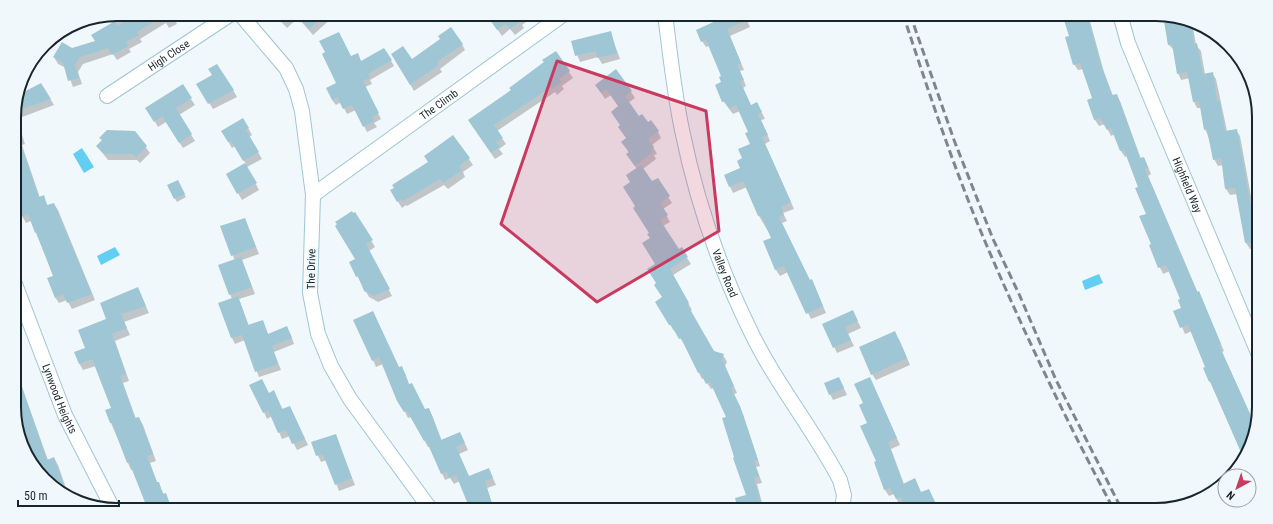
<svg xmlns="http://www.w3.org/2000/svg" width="1273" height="524" font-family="'Roboto Condensed',sans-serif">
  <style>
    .water { fill: #62cef2 }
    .shadow { fill: #0003 }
    .building { fill: #9fc6d5 }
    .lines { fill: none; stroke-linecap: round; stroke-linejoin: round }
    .minor-casing { stroke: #9ec6d4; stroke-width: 16 }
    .minor { stroke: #fff; stroke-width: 14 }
    .rail { stroke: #7d888d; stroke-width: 3; stroke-dasharray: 8 4; stroke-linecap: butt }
    .marked { fill: #c93a61; fill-opacity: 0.2; stroke: #c93a61; stroke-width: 3; stroke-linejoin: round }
    .labels { text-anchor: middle; stroke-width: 4; stroke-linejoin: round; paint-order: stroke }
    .street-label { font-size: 11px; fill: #17262c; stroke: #f0f8fb }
    .rim { fill: none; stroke: #17262c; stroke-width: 2 }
  </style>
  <rect width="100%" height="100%" fill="#f0f8fb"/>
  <path class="water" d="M82,148L94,167L84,173L73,154Z
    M115,247L120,255L101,265L97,256Z
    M1099,274L1103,283L1085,290L1082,281Z"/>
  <path class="shadow" d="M143,14H172L177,24L169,28L166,23L140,39L142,42L129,49L131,52L117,60L113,54L83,64L78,72L82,84L73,87L66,68L58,64L54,57L72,49L96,42L92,35L127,16L131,22Z
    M274,14H334L335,15L313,35L298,18L287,28Z
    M499,14H537L522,25L524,28L515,35L510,29L502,36L495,26Z
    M608,14H620L612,20Z
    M720,14H744L750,27L730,36L744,70L740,71L746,86L743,88L751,106L760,109L765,119L761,120L770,141L765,144L794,209L783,213L787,221L782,223L810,281L815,287L826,313L811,319L788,272L780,276L776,270L764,241L772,238L759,216L747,187L733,193L725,176L741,169L744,159L751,144L750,133L740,111L733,114L723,101L722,76L709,46L706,47L702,41L721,20Z
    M1063,14H1088L1104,72L1113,96L1116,95L1120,101L1141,159L1144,158L1147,164L1151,174L1148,176L1198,293L1202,299L1224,351L1222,352L1255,425L1251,446L1243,456L1204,368L1207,367L1192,331L1185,334L1175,311L1182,308L1181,300L1170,271L1163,274L1150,246L1153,245L1148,214L1127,156L1125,157L1121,151L1115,134L1111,136L1105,124L1099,126L1095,120L1088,100L1093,99L1083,69L1078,70L1074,64L1070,37Z
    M1161,15L1192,21L1196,45L1201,51L1205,74L1212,73L1216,79L1227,131L1236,130L1240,136L1255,218H1258L1259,266L1255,248L1250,249L1246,243L1237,194L1230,195L1226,189L1223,165L1218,166L1214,159L1208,136L1205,129L1201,108H1197L1194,102L1190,78L1181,80L1178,73L1174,50L1168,44L1165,22Z
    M610,32L620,59L602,64L598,57L580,62L572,42Z
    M462,44L465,50L440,69L442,72L414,91L393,54L412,60Z
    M384,49L394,66L370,80L372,84L365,87L381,119L374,123L377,127L367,132L356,110L347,114L341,102L336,105L332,100L337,84L351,57L362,62Z
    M555,52L573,78L562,86L564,89L557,95L555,92L497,131L506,144L499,149L503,154L495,159L469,121L513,91Z
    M616,70L635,98L628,103L639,118L658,132L661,138L652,145L657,154L654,155L656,159L643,169L652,183L657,179L672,203L663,209L670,222L663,226L679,250L681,249L691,264L673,275L692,310L690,311L713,352L723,355L727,362L725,366L737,393L734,394L743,414L760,466L756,467L762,483L757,484L764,510H739L748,496L736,458L727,417L714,388L711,389L704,378L702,379L684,344L675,330L674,331L656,302L663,298L657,284L656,264L650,233L636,207L631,182L637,169L627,155L629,153L623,142L627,139L621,126L619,107L611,95L605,99L600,91Z
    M41,84L54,105L17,119L25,144L22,145L40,198L43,197L48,206L54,204L58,210L95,300L72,309L67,300L59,303L55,297L54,276L31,221L26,223L22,216L14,182V110L18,97Z
    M198,85L233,90L237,97L213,109Z
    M191,99L195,105L179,115L195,141L183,148L166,122L158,127L147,108Z
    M243,119L252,135L249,137L262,159L247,167L259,190L242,200L227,174L246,164L235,146L232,148L222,131Z
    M134,132L150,153L140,163L137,160H108L97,146L102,141L101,138Z
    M453,136L473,165L463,172L465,177L448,189L444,185L407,206L406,205L402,208L395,197V188L429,163Z
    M177,181L186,197L177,202L168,186Z
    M355,213L375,247L369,251L392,296L378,302L369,297L357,276L353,215Z
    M245,219L259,254L242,260L255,294L239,299L249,326L262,321L268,334L290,333L294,344L274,352L281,370L259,377L245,340L235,344L232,338L219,303L232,299L219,266L235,261L222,227Z
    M138,289L149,313L124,322L130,335L115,341L129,381L123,383L136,419L139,418L143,425L156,461L150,463L157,483L172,507L178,504L181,510H148L133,469L131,470L128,463L111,423L112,408L96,366L83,370L79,363L86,348L107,319Z
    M373,312L399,368L405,373L409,385L425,410L428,409L432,415L442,441L460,433L468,450L459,454L469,477L492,476L496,485L487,488L494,510H467L469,503L460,481L454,484L450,478L445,480L430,447H428L411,417L408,418L405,412L383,364L376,367L373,360Z
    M856,318L861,328L848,334L854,346L837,353L824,325Z
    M899,339L910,365L876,380L872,374Z
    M15,368L48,460L54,458L58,465L68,494L39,473L38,469H35L15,420Z
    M842,384L847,395L833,400L830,394Z
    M873,385L900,445L891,449L904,484L921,493L929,490L938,509L902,510L894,494L889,496L885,490L877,462L865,403Z
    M269,394L277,398L283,410L293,413L308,445L297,450L290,436L282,439L272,416L267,419L264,412Z
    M335,435L355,485L339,491L327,460L321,462L312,443Z
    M367,503L371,510H346Z"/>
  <path class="building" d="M141,14H166L137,32L139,35L126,42L128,46L112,55L108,48L80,57L75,65L79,78L68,81L63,63L53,57L62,42L72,48L95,41L91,35L115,21L117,26L130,19L131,21Z
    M295,14H325L309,29Z
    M498,14H519L517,16L521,21L510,29L506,24L497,30L490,20Z
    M718,14H761L727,29L741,63L737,65L744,80L740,81L751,105L757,102L762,112L758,114L768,135L762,137L791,202L781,207L784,215L779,217L810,280L812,279L823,306L806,314L784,266L775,270L763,241L771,238L761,215L758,216L743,181L729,187L724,175L740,168L737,161L742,158L738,149L750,144L745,133L748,132L736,105L729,108L725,101L722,102L715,85L721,82L719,77L721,76L706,40L701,42L696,30L720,19Z
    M1062,14H1087L1101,65L1112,95L1117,94L1140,158L1144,157L1148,168L1145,169L1197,292L1199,291L1221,344L1219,345L1255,425L1251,446L1243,457L1210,381L1209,382L1203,368L1205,367L1188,325L1180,328L1173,311L1181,308L1178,300L1180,299L1166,265L1158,268L1149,245L1151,244L1139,216L1146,214L1135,188L1138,187L1124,150L1120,151L1111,128L1107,130L1100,118L1094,120L1087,100L1092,98L1080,63L1073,65L1065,37L1069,36Z
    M1163,15L1191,21L1194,44L1197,43L1203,74L1213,72L1217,101H1220L1225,131L1237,129L1253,217H1258V241L1245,243L1235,188L1225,189L1221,158L1213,160L1207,129L1204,130L1199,101L1193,102L1187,72L1177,74L1172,44L1168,45Z
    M451,27L463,44L437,62L439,65L410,85L391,54L403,46L412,59L440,39L438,36Z
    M611,31L617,53L597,58L596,51L575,56L571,41Z
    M339,32L351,56L358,53L361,61L384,48L392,60L368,74L370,78L363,81L379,113L372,117L374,121L363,127L352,105L343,109L337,97L332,100L326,88L336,83L322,54L325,52L319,41Z
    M556,51L570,71L559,79L562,82L552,89L551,87L494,125L503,138L496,142L500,147L491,153L468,120L511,90L509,88L544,62L542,60Z
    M217,64L234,90L208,104L196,84L212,75L208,69Z
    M616,69L632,91L625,96L639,116L642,114L648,122L651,120L659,131L648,139L654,147L651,149L653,152L635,166L626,154L629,152L621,142L626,138L618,127L620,125L611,112L618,106L606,89L601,93L595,85Z
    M41,83L51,99L14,112L18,95Z
    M183,84L192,98L176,108L192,134L179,143L162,116L154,122L145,108Z
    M243,118L249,128L246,130L259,152L243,161L231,141L228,142L221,131Z
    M107,130L135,131L147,146L136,157L133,154H104L96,146L102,140L99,138Z
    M14,131H16L39,197L44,195L47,205L54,203L92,294L67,303L63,294L55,298L47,278L53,276L36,232L35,233L28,214L21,217L14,197Z
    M453,135L470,158L459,166L462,170L443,183L440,179L403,201L402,199L397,202L390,190L394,188L392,185L428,162L424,156Z
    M245,163L257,183L237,194L226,174Z
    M641,165L652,181L658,178L670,196L660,203L668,215L660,220L679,249L682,247L688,257L670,269L689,303L687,304L714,351L724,354L722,359L734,386L731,388L740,406L758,460L754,461L759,476L754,478L763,510H738L735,498L746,495L733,458L734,457L722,418L726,417L710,382L706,384L700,372L698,373L681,338L679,339L671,325H669L655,302L662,297L654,285L656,283L647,269L655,264L642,243L650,238L647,234L649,233L633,208L635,206L623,187L630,182L626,175Z
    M178,180L185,194L174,199L167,185Z
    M352,211L353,213L355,212L373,240L366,244L390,289L374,296L364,291L358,276L356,277L349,262L355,259L335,226L337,224L335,222Z
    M245,218L256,247L231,256L220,226Z
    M241,257L252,287L229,295L218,265Z
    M138,287L146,306L121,314L127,328L112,334L126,374L120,376L135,418L139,417L153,454L147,456L157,482H159L163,494L166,493L172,510H148L129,462L127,463L112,423H110L105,410L111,408L92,359L79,364L74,352L85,348L78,330L106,319L100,303Z
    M238,296L248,325L263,320L268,334L287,326L292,338L272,346L278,364L255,372L242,335L231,338L218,303Z
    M853,310L858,321L845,327L851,340L833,348L822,324Z
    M373,311L399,367L402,366L409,384L412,383L425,409L429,408L441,440L460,432L465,443L456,447L469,476L489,468L493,478L485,481L494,510H449L467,502L456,475L449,478L447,472L441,474L426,440L424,441L407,411L404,412L397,401L379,357L372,361L353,320Z
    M895,331L907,358L871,375L859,347Z
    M17,372L47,460L54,457L67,494L38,472L15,420V373Z
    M839,377L844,388L829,395L824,383Z
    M870,377L897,438L888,442L903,484L915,478L921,492L929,489L935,502L917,510H906L901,497L896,499L890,488L884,490L874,462L876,461L860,426L867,423L859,405L863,403L854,384Z
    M262,379L269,393L274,390L282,409L290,406L305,439L292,444L286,430L278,433L268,410L263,413L249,385Z
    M336,434L352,478L335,485L324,457L322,454L316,456L311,442Z"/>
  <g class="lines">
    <g class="minor-casing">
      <g id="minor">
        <path d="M240,14L286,68L296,89L302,111L313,195L310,293L318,334L331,366L350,399L431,510"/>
        <path id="s1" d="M665,14C670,53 674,92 682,130C696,199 719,267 750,330C775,383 813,428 840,480L844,495L842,510"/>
        <path id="s2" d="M1120,14L1128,43L1149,94L1259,355"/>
        <path id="s3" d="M107,96L231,14"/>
        <path id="s4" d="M313,195L564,14"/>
        <path id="s5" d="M15,284L65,415L113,509"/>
      </g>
    </g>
    <use href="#minor" class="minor"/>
    <path class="rail" d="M903,14C928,90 953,166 984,239C1023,331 1067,422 1114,510
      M910,14L954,140L993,239L1019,294L1056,380L1122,510"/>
  </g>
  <path class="marked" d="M557,61L706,111L719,231L597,302L501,224Z"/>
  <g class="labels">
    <g class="street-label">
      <text dy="4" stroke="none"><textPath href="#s3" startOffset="74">High Close</textPath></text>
      <text dy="4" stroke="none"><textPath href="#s4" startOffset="155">The Climb</textPath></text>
      <text dy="4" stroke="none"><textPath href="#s2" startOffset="184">Highfield Way</textPath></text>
      <text transform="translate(311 269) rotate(-89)" y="4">The Drive</text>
      <text dy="4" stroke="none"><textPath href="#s1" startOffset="267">Valley Road</textPath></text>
      <text dy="4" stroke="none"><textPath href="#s5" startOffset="123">Lynwood Heights</textPath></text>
    </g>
  </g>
  <path d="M0 0H1273V524H0ZM117 21H1156A96 96 0 0 1 1252 117V407A96 96 0 0 1 1156 503H117A96 96 0 0 1 21 407V117A96 96 0 0 1 117 21Z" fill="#f0f8fb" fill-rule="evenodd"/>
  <path class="rim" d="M117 21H1156A96 96 0 0 1 1252 117V407A96 96 0 0 1 1156 503H117A96 96 0 0 1 21 407V117A96 96 0 0 1 117 21Z"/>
  <g transform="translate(1237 488) rotate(220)"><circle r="19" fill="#f0f8fb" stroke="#99a4a8"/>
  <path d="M0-3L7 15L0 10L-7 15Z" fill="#c93a61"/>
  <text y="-6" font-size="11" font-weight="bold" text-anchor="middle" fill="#17262c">N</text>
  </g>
  <path d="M18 500v6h101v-6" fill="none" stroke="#17262c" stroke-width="2"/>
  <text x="24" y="500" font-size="12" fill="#17262c" stroke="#f0f8fb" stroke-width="3" paint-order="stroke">50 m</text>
</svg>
